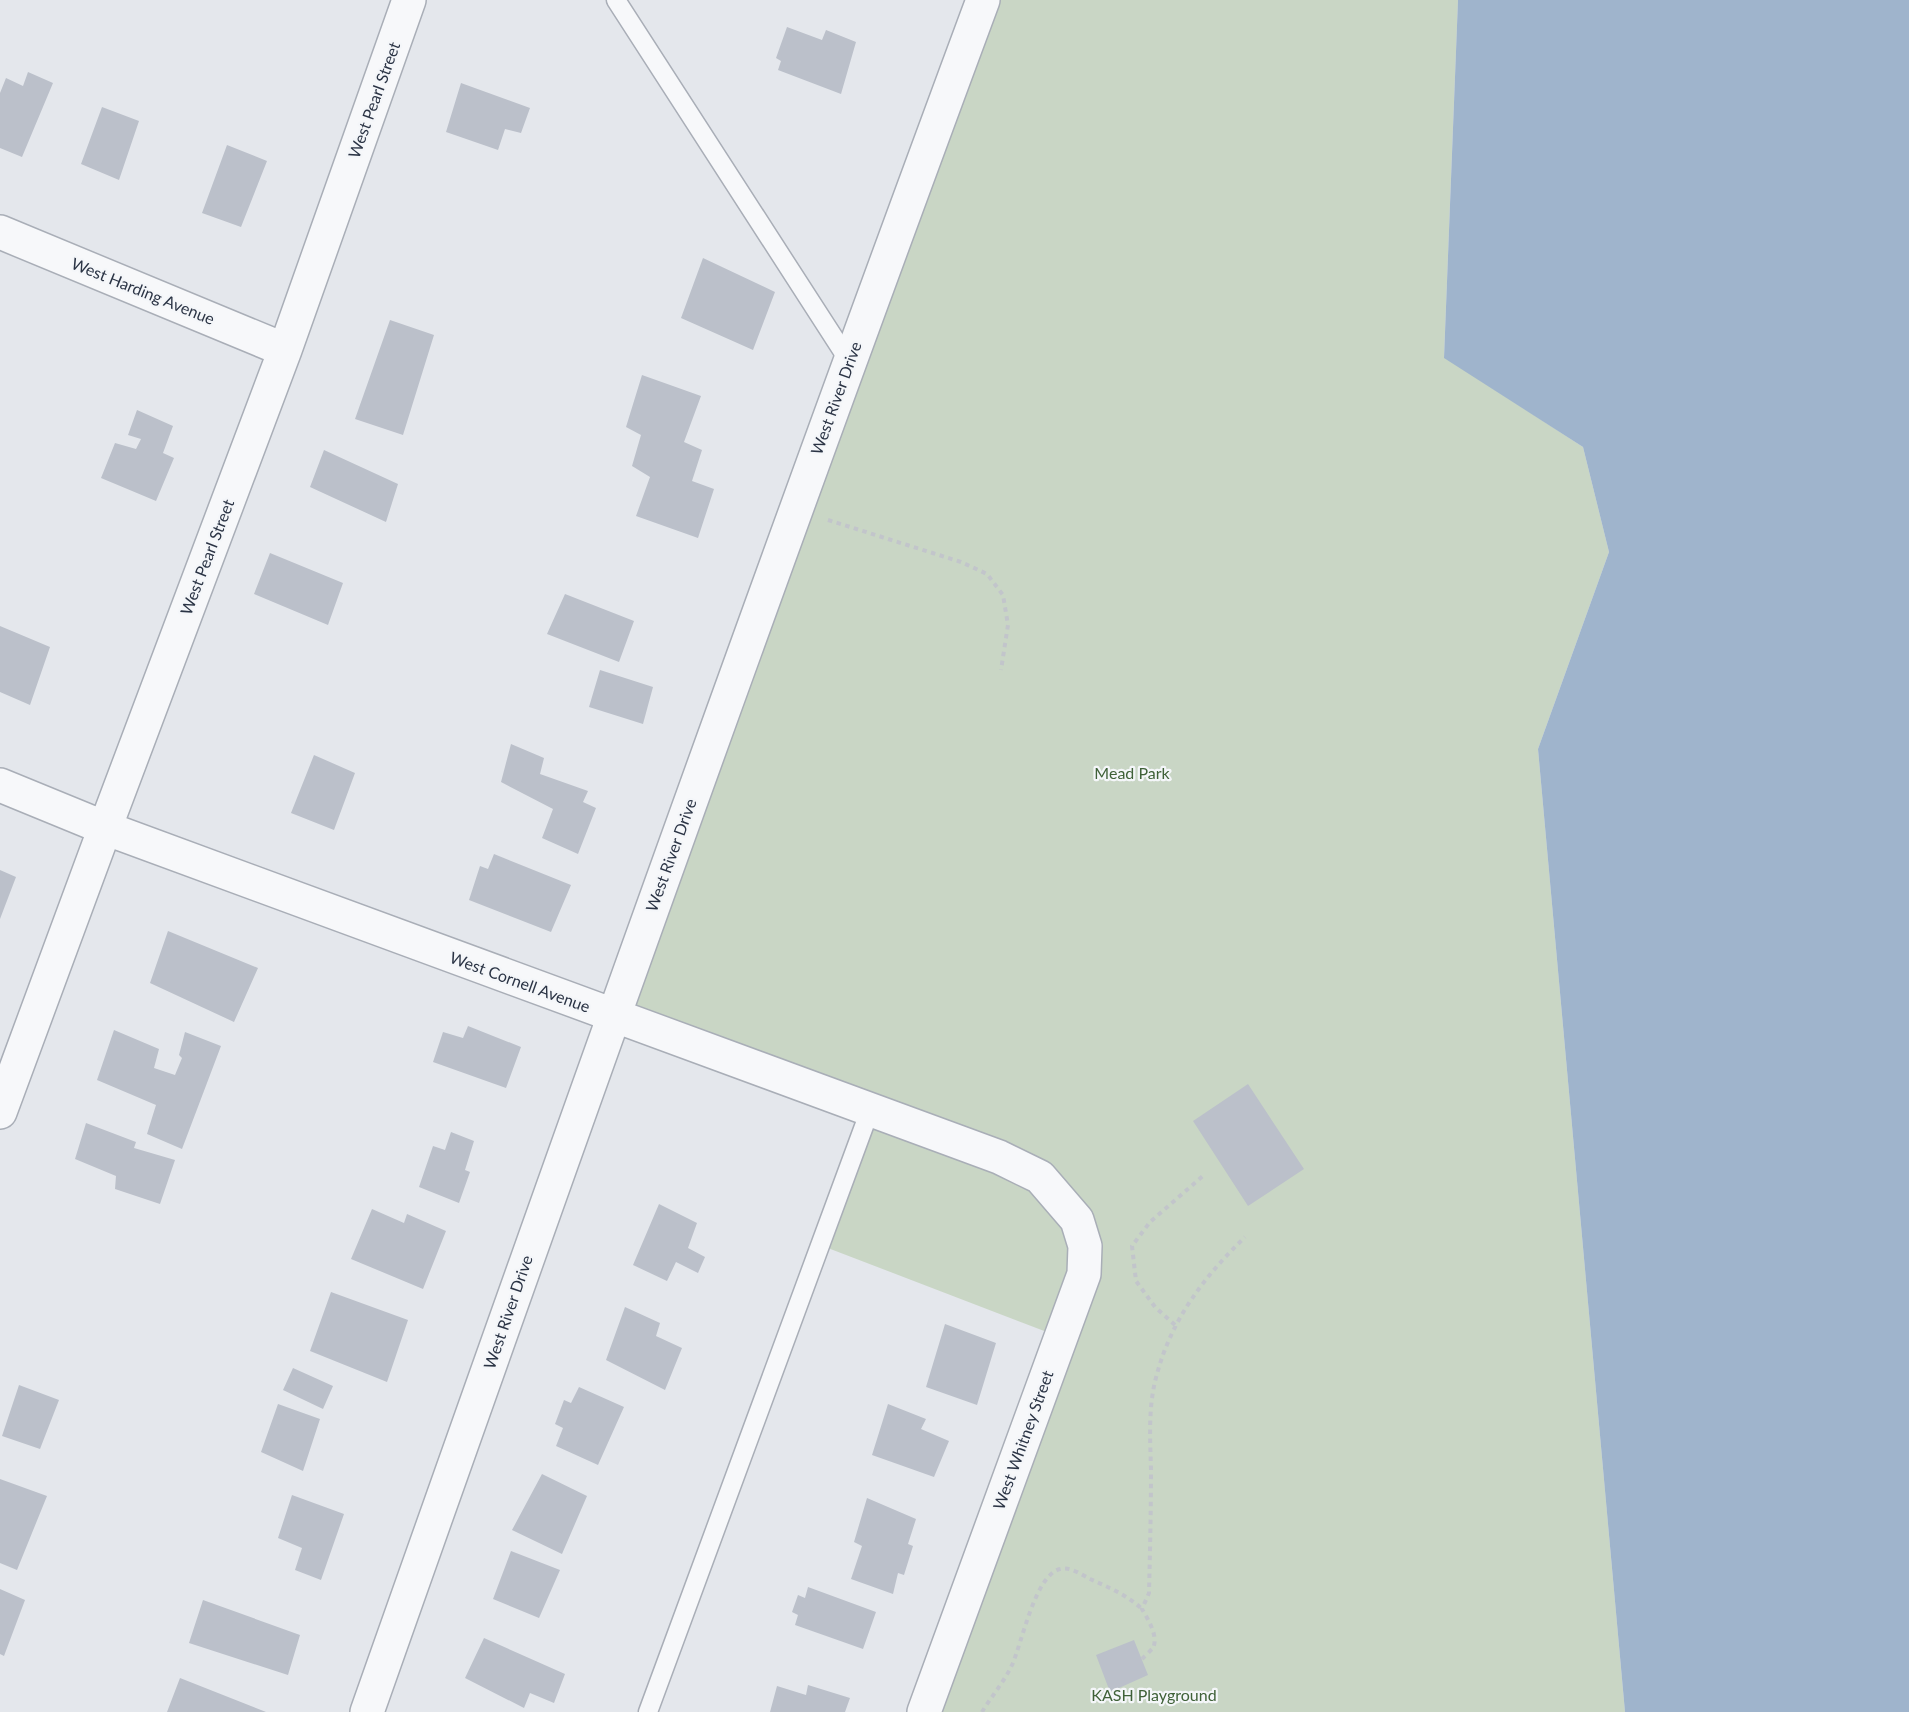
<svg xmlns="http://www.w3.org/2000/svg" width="1909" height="1712" font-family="Lato,sans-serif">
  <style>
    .green { fill: #c9d6c5 }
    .water { fill: #9fb4cc }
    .building { fill: #bbc0ca }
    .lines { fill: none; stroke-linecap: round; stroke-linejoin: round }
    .service-casing { stroke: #a9aeb7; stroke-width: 21 }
    .minor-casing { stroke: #a9aeb7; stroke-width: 36 }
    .path { stroke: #c2c5cb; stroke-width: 4; stroke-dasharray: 4.5 4.5; stroke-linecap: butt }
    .service { stroke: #f7f8fa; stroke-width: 18 }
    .minor { stroke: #f7f8fa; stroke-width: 33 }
    .labels { text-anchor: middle; stroke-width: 4.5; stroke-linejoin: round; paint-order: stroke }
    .street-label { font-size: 16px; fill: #2b3445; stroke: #f4f6f9 }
    .park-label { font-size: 16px; fill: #3f6138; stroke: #f4f6f9 }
  </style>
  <rect width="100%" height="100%" fill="#e4e7ec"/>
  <path class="green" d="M983,0H1458L1444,357L1583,447L1609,552L1538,749L1625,1712H924L1060,1337L820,1245L869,1110L613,1016Z"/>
  <path class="water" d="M1458,0H1909V1712H1625L1538,749L1609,552L1583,447L1444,358Z"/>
  <path class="building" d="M787,27L822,40L826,30L856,42L841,94L778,70L781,61L776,58Z
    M28,72L53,83L22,157L0,148V93L6,78L23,86Z
    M461,83L530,108L521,133L505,129L498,150L446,132Z
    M102,107L139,121L119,180L81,164Z
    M227,145L267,161L241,227L202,213Z
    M703,258L775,292L753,350L681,318Z
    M390,320L434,335L403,435L355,419Z
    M642,375L701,396L684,442L702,450L692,481L714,489L698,538L636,516L650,477L632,466L641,435L626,427Z
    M137,410L173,426L163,453L174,458L156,501L101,478L115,443L136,449L141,439L128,435Z
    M324,450L398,484L386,522L310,487Z
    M270,553L343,583L328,625L254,594Z
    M565,594L634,621L619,662L547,634Z
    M0,626L50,647L30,705L0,692Z
    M600,670L653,687L643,724L589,707Z
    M511,744L544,758L540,774L588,791L583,802L596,808L578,854L542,838L553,809L501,782Z
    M314,755L355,773L334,830L291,813Z
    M494,854L571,885L551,932L469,900L480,866L488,869Z
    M0,870L16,877L0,919Z
    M168,931L258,968L234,1022L150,983Z
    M468,1026L521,1047L506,1088L433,1062L443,1032L463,1038Z
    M114,1030L159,1049L154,1068L175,1075L182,1058L179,1055L185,1032L221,1046L182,1149L147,1134L156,1105L97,1080Z
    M1248,1084L1304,1169L1248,1206L1193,1121Z
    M86,1123L136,1142L134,1148L175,1160L160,1204L115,1189L116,1176L75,1159Z
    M451,1132L474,1141L465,1170L470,1172L459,1203L419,1187L433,1146L445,1150Z
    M659,1204L697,1223L688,1248L705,1257L698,1273L676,1262L667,1281L633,1265Z
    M372,1209L404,1223L407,1214L446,1231L423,1289L351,1259Z
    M331,1292L408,1320L387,1382L310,1351Z
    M625,1307L660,1323L656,1336L682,1348L665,1390L606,1360Z
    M945,1324L996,1343L977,1405L926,1387Z
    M293,1368L333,1386L323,1409L283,1390Z
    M19,1385L59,1400L40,1449L2,1436Z
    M579,1387L624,1407L598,1465L556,1446L563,1428L555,1424L564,1400L571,1403Z
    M278,1404L320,1419L303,1471L261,1452Z
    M888,1404L926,1419L921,1429L949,1441L934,1477L872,1455Z
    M542,1474L587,1496L562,1554L512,1530Z
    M0,1479L47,1496L17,1570L0,1563Z
    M292,1495L344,1514L321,1580L295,1570L302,1548L278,1538Z
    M867,1498L916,1519L908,1544L913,1546L904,1575L898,1573L893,1594L851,1579L862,1546L854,1542Z
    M511,1551L560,1570L539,1618L493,1599Z
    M808,1587L876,1612L863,1649L795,1625L798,1615L792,1612L798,1595L805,1598Z
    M0,1589L25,1600L4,1656L0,1654Z
    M203,1600L300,1635L288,1675L189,1643Z
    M484,1638L565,1674L554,1703L530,1693L524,1708L465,1678Z
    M1134,1640L1148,1675L1110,1692L1096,1655Z
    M180,1678L266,1712H167Z
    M808,1685L850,1698L845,1712H770L777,1686L806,1695Z"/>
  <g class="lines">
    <g class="service-casing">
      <path id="service" d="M616,0L849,361
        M648,1712L870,1110"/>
    </g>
    <g class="minor-casing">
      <path id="minor" d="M0,232L285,350
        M0,785L105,828L999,1157L1040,1177L1077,1220L1085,1246L1084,1274L924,1712
        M0,1112L105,828L285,350L409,0
        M367,1712C569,1140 772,569 983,0"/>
    </g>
    <path class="path" d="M828,520L961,562L987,574L1003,595L1008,625L1001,670
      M1175,1325L1155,1307L1136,1281L1132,1246L1150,1222L1204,1175
      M1142,1659C1145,1656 1150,1651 1153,1648C1159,1636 1147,1618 1142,1609L1149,1593C1150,1552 1151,1511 1151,1469C1150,1437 1148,1405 1157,1374C1172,1318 1205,1276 1245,1237
      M982,1712C991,1697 1004,1682 1012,1665C1022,1643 1035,1575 1060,1569C1070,1566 1082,1575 1090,1579C1108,1587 1127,1595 1142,1609"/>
    <use href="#service" class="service"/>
    <use href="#minor" class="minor"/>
  </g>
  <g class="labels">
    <g class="street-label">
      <text transform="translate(374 100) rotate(-70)" y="6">West Pearl Street</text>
      <text transform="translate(143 291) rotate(22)" y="6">West Harding Avenue</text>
      <text transform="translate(836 398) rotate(-70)" y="6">West River Drive</text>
      <text transform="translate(207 557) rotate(-69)" y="6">West Pearl Street</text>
      <text transform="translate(671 855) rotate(-70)" y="6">West River Drive</text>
      <text transform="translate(520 982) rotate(20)" y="6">West Cornell Avenue</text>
      <text transform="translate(508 1312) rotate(-71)" y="6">West River Drive</text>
      <text transform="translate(1023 1440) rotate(-70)" y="6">West Whitney Street</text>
    </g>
    <g class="park-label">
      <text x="1132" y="779">Mead Park</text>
      <text x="1154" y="1701">KASH Playground</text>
    </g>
  </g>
</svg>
